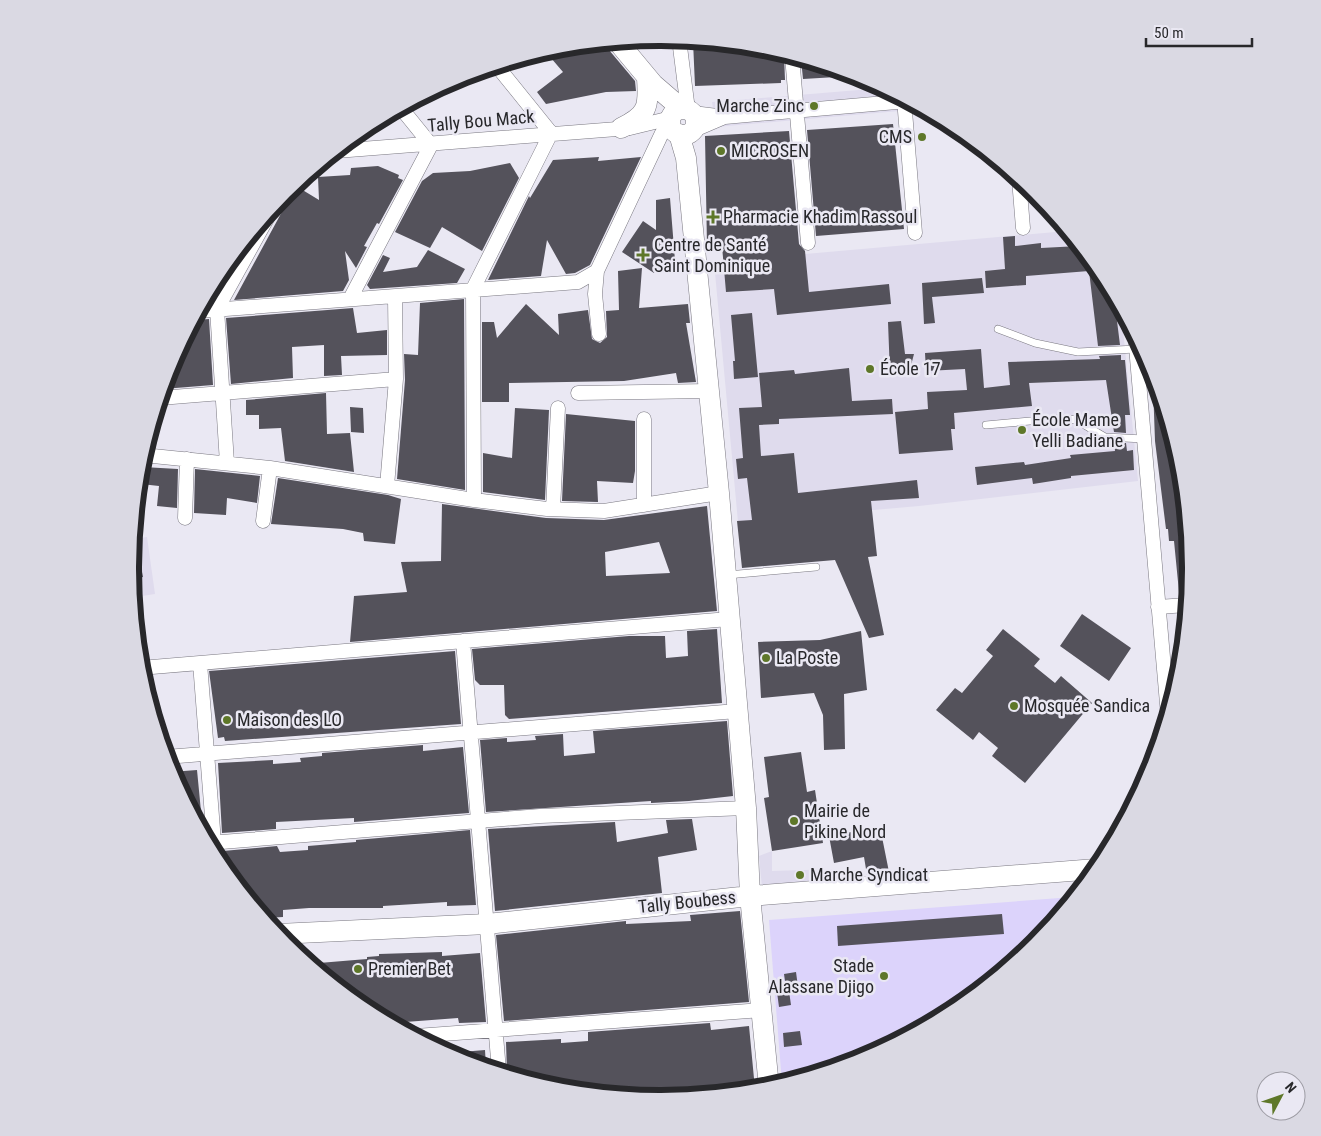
<svg xmlns="http://www.w3.org/2000/svg" width="1321" height="1136" font-family="'Roboto Condensed',sans-serif">
  <style>
    .built { fill: #dfdbed }
    .green { fill: #dcd3fb }
    .building { fill: #54525b; fill-rule: evenodd }
    .lines { fill: none; stroke-linecap: round; stroke-linejoin: round }
    .lane-casing { stroke: #7a7881; stroke-width: 8 }
    .street-casing { stroke: #7a7881; stroke-width: 15 }
    .secondary-casing { stroke: #7a7881; stroke-width: 21 }
    .lane { stroke: #fff; stroke-width: 7 }
    .street { stroke: #fff; stroke-width: 14 }
    .secondary { stroke: #fff; stroke-width: 20 }
    .poi-dot { fill: #5e7729; stroke: #eae8f3; stroke-width: 2 }
    .labels { text-anchor: middle; stroke-width: 5; stroke-linejoin: round; paint-order: stroke }
    .poi-label { font-size: 18px; fill: #28282b; stroke: #eae8f3; text-anchor: start }
    .street-label { font-size: 18px; fill: #28282b; stroke: #eae8f3 }
    .rim { fill: none; stroke: #28282b; stroke-width: 6 }
  </style>
  <rect width="100%" height="100%" fill="#eae8f3"/>
  <path class="built" d="M883,88L922,109L716,127L712,102Z
    M1067,231L1102,274L1121,309L1138,481L919,506L738,522L714,262Z
    M147,537L155,594L142,596V604H134L130,568L133,539Z
    M772,851V871L838,869L844,893L763,898L759,856Z"/>
  <path class="green" d="M1073,897L1035,943L955,1009L863,1058L782,1083L769,920Z"/>
  <path class="building" d="M693,41L764,48L777,52V55H784L785,80H781V83L695,86Z
    M606,43L609,50L635,81L636,91L606,92L546,104L537,92L563,72L545,51L557,48Z
    M801,59L854,75L853,76L803,79Z
    M893,124L904,229L816,236L807,130Z
    M789,131L799,244L805,251L809,292L889,284L891,304L777,315L774,289L726,292L722,246H707L705,136Z
    M599,157L598,161L641,157L590,265L575,273L566,274L547,240L541,276L488,280L529,196L530,198L553,160Z
    M510,163L519,178L482,251L442,227L430,248L395,232L422,181L433,173L470,171Z
    M378,166L399,175L398,178L403,180L379,224L377,223L364,246L367,247L356,268L345,251L349,280L343,291L234,300L296,186L319,200L318,177L350,175L351,168Z
    M670,198L676,273H654L622,252L643,221L656,230V200Z
    M1015,236V246L1041,243V248L1079,246L1102,274L1114,297L1120,345L1098,346L1089,271L1026,276V285L986,288L985,271L1005,269L1003,237Z
    M428,250L465,269L457,283L370,289L367,285L383,255L390,258L383,272L417,267Z
    M642,268L639,308L688,304L690,323H686L696,382L678,383L676,373L624,381L509,383V402H482V322H494L497,338L526,304L559,335L558,314L588,310L592,339L600,343L607,337L606,311L619,310L618,271Z
    M982,278L984,293L932,297L935,323L924,324L922,283Z
    M464,299L465,490L397,479L405,380L404,354L418,355L420,303Z
    M353,308L357,333L387,330V355L341,356L342,375L324,376V345L292,347L293,378L231,384L226,318Z
    M752,313L758,377L734,379L733,361H735L731,315Z
    M209,319L213,385L163,389L170,365L195,320Z
    M901,321L905,354H914L909,373L890,374L888,322Z
    M981,349L984,388L1010,385L1008,362L1100,359L1099,356L1121,355V360H1125L1130,415H1125L1126,433L1114,432L1106,380L1029,383L1032,406L954,413L955,429H951L953,450L899,454L895,412L928,409L927,392L967,390L965,369L926,371L925,353Z
    M849,368L852,401L892,399L893,414L779,419V424L759,425L761,456L794,453L798,493L917,480L919,498L871,501L877,556L868,557L884,635L869,638L835,560L742,568L737,521L752,520L747,478L738,479L736,459L743,458L739,408L762,407L759,373L794,370L795,374Z
    M1153,386H1157L1181,465L1191,568L1189,591L1179,592L1174,541H1169L1168,529H1166L1155,441Z
    M326,393L327,434L350,433L354,472L285,461L281,428L259,429V415H246V400Z
    M350,407L363,408L364,433L351,432Z
    M515,408L549,410L545,500L483,492V453L512,458Z
    M566,414L635,421V471L633,483L597,481L598,502L562,501Z
    M1114,443H1126L1127,451L1133,450L1134,470L1071,476V478L1033,484L1032,478L977,485L975,467L1024,462L1025,465L1071,458L1070,455L1115,451Z
    M143,467L178,469L177,508L157,506L159,486L141,484Z
    M195,469L260,476L257,503L227,498L226,515L194,513Z
    M278,478L388,495L401,499L395,544L364,541L363,533L343,529L271,524Z
    M442,504L546,518L604,520L707,506L717,611L350,642L354,596L407,592L401,562L441,561ZM659,542L670,573L606,576L605,552Z
    M140,562L143,577L131,579L130,563Z
    M1082,614L1131,648L1109,681L1060,646Z
    M717,629L722,703L509,719L505,715L504,685H480L475,680L472,649L629,636H665L666,658L688,656L687,631Z
    M1003,629L1040,659L1034,666L1055,683L1061,676L1092,703L1025,783L992,756L998,748L979,732L973,740L936,710L955,688L962,693L993,656L986,650Z
    M861,631L867,690L844,694L845,749L824,750L823,715L814,693L761,698L758,642L820,640Z
    M455,651L461,724L225,741L224,737L218,738L209,671Z
    M727,721L733,796L689,801L651,803V801L486,812L480,740L507,738V742L536,740L535,736L563,734L564,756L595,753L593,731Z
    M423,745V751L463,747L469,813L354,822V818L276,822V829L222,833L218,763L273,760V764L301,762L300,758L322,756V753Z
    M801,752L807,792L815,790L823,843L772,851L764,798L769,797L764,757Z
    M197,770L203,832L171,772Z
    M692,819L697,850L658,857L662,893L495,911L488,829L615,822L617,842L668,833L666,820Z
    M880,827L889,872L867,875L864,857L834,863L829,836Z
    M470,830L476,905L447,906V902L383,906V908H309L283,910V917L265,918L219,863L223,858V851L277,846L280,852L308,850V846L356,842V840Z
    M740,911L749,1002L504,1021L496,935L626,921V924L691,921L690,915Z
    M1002,914L1004,934L838,946L837,926Z
    M442,952V956L480,953L486,1022L459,1023L458,1018L392,1023L366,1009L320,971L319,963L367,959V957L379,956V954Z
    M796,972L798,987L786,988L784,974Z
    M789,991L791,1005L779,1007L777,992Z
    M710,1023L711,1030L749,1026L755,1089L660,1098L557,1088L507,1073L506,1042L561,1039V1043L588,1041V1032Z
    M800,1031L802,1045L784,1047L783,1033Z
    M485,1050L486,1067L449,1053Z"/>
  <g class="lines">
    <g class="lane-casing">
      <path id="lane" d="M998,329L1035,343L1078,352L1136,349
        M986,425L1064,418L1076,420L1105,437L1144,439
        M727,575L816,567"/>
    </g>
    <g class="street-casing">
      <path id="street" d="M679,39L688,110
        M792,56L808,243
        M904,99L915,233
        M693,113L725,117L908,101
        M694,130L722,118
        M336,151L630,128L671,118
        M1019,179L1023,228
        M597,271L595,294L599,334
        M350,299L431,145L401,108
        M199,311L578,282L597,271L662,133
        M1135,335L1168,715
        M578,393L709,391
        M160,398L396,379
        M143,455L270,468L474,500L547,509L604,511L719,493
        M227,463L217,309L274,206
        M387,486L396,379L395,297
        M474,500L473,289L551,133L497,66
        M644,505V419
        M553,509L558,408
        M185,518L187,459
        M263,521L270,468
        M1158,607L1187,605
        M463,641L499,1071
        M200,663L215,855
        M140,668L729,619
        M166,757L737,711
        M209,843L540,816L746,808
        M416,1036L762,1010"/>
    </g>
    <g class="secondary-casing">
      <path id="secondary" d="M618,42L653,84L682,109
        M670 122a13 13 0 1 1 26 0a13 13 0 1 1-26 0Z
        M621,128C648,115 649,107 647,78
        M679,134L686,158L719,493L746,808L750,896L769,1087
        M278,934L487,924L750,896L1096,869"/>
    </g>
    <use href="#lane" class="lane"/>
    <use href="#street" class="street"/>
    <use href="#secondary" class="secondary"/>
  </g>
  <g class="poi-dot">
    <circle cx="814" cy="106" r="5"/>
    <circle cx="922" cy="137" r="5"/>
    <circle cx="721" cy="151" r="5"/>
    <path d="M710.5 209.5h5v5h5v5h-5v5h-5v-5h-5v-5h5z"/>
    <path d="M640.5 247.5h5v5h5v5h-5v5h-5v-5h-5v-5h5z"/>
    <circle cx="870" cy="369" r="5"/>
    <circle cx="1022" cy="430" r="5"/>
    <circle cx="766" cy="658" r="5"/>
    <circle cx="1014" cy="706" r="5"/>
    <circle cx="227" cy="720" r="5"/>
    <circle cx="794" cy="821" r="5"/>
    <circle cx="800" cy="875" r="5"/>
    <circle cx="358" cy="969" r="5"/>
    <circle cx="884" cy="976" r="5"/>
  </g>
  <g class="labels">
    <g class="poi-label">
      <text x="804" y="112" text-anchor="end">Marche Zinc</text>
      <text x="912" y="143" text-anchor="end">CMS</text>
      <text x="731" y="157">MICROSEN</text>
      <text x="723" y="223">Pharmacie Khadim Rassoul</text>
      <text x="654" y="251">Centre de Santé<tspan x="654" dy="21">Saint Dominique</tspan></text>
      <text x="880" y="375">École 17</text>
      <text x="1032" y="426">École Mame<tspan x="1032" dy="21">Yelli Badiane</tspan></text>
      <text x="776" y="664">La Poste</text>
      <text x="1024" y="712">Mosquée Sandica</text>
      <text x="237" y="726">Maison des LO</text>
      <text x="804" y="817">Mairie de<tspan x="804" dy="21">Pikine Nord</tspan></text>
      <text x="810" y="881">Marche Syndicat</text>
      <text x="874" y="972" text-anchor="end">Stade<tspan x="874" dy="21">Alassane Djigo</tspan></text>
      <text x="368" y="975">Premier Bet</text>
    </g>
    <g class="street-label">
      <text transform="translate(481 121) rotate(-5)" y="6">Tally Bou Mack</text>
      <text transform="translate(687 902) rotate(-6)" y="6">Tally Boubess</text>
    </g>
  </g>
  <path d="M0 0H1321V1136H0ZM660 46H661A521 521 0 0 1 1182 567V569A521 521 0 0 1 661 1090H660A521 521 0 0 1 139 569V567A521 521 0 0 1 660 46Z" fill="#dad9e3" fill-rule="evenodd"/>
  <path class="rim" d="M660 46H661A521 521 0 0 1 1182 567V569A521 521 0 0 1 661 1090H660A521 521 0 0 1 139 569V567A521 521 0 0 1 660 46Z"/>
  <g transform="translate(1281 1096) rotate(49)"><circle r="24" fill="#eae8f3" stroke="#9c9ba3"/>
  <path d="M0-4L9 19L0 12L-9 19Z" fill="#5e7729"/>
  <text y="-8" font-size="14" font-weight="bold" text-anchor="middle" fill="#28282b">N</text>
  </g>
  <path d="M1146 38v8h106v-8" fill="none" stroke="#28282b" stroke-width="2.5"/>
  <text x="1154" y="38" font-size="15" fill="#28282b" stroke="#eae8f3" stroke-width="4" paint-order="stroke">50 m</text>
</svg>
